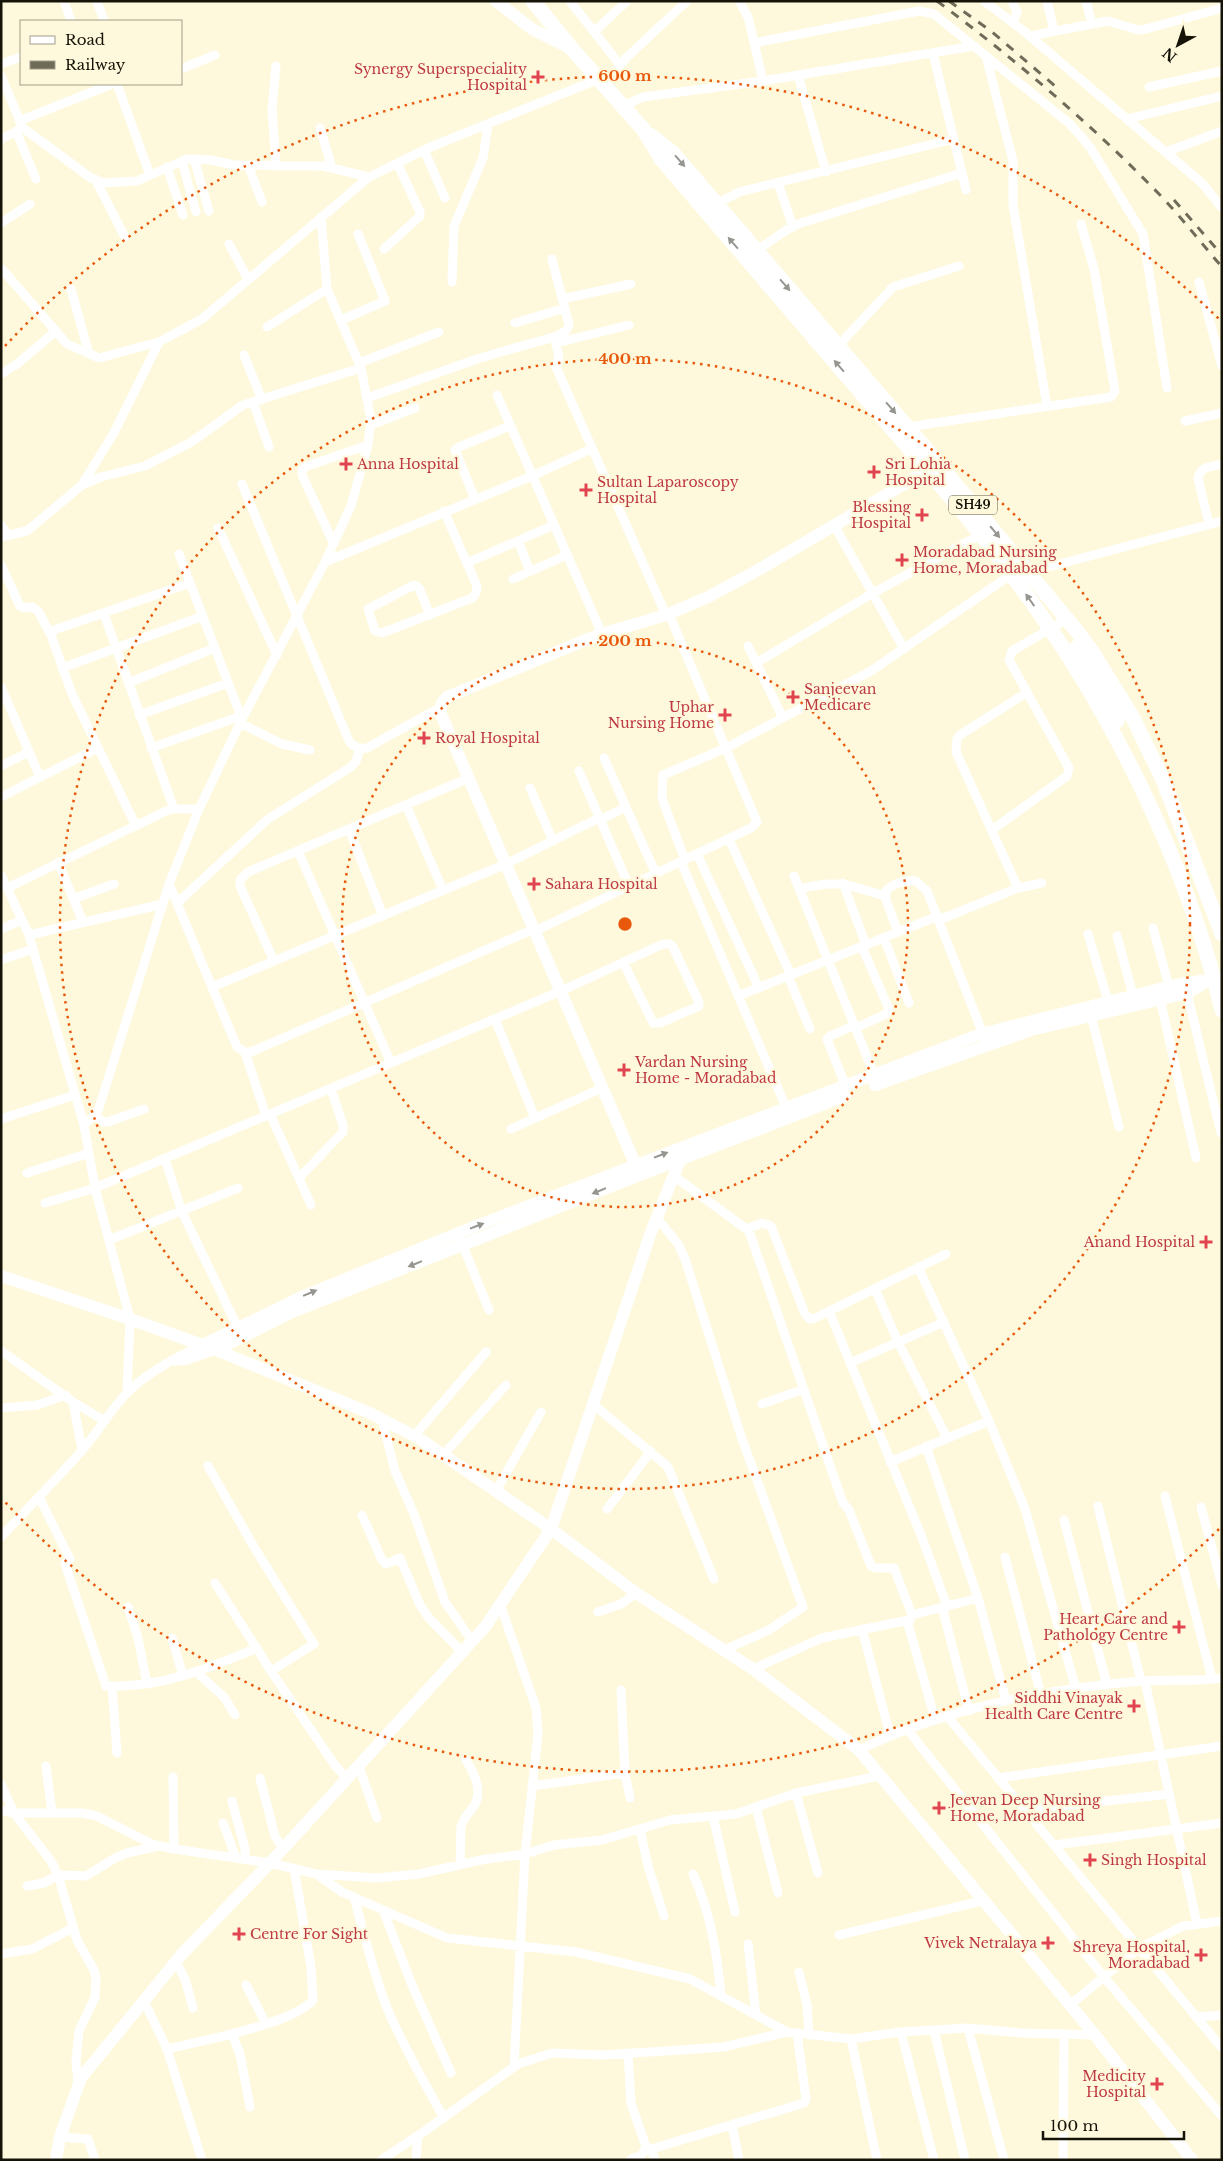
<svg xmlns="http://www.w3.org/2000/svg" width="1223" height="2161" font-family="'Libre Baskerville',serif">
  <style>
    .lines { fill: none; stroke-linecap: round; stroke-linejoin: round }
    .street { stroke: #fff; stroke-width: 9 }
    .secondary { stroke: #fff; stroke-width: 12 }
    .primary { stroke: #fff; stroke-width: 15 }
    .rail { stroke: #6e6b59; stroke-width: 3; stroke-dasharray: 9 9; stroke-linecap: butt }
    .oneway { fill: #969590 }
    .ring { fill: none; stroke: #e8590c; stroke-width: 2.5; stroke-dasharray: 2.5 5 }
    .health-dot { fill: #e0444e; stroke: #fef9dd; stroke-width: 2 }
    .labels { text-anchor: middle; stroke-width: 4.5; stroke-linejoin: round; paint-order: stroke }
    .shield { fill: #fef9dd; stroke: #5c5948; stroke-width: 1 }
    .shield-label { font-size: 12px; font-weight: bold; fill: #161408 }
    .health-label { font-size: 14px; fill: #be3a42; stroke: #fef9dd; text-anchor: start }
    .centre { fill: #e8590c; stroke: #fef9dd; stroke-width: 2.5 }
    .ring-label { font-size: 15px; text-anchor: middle; font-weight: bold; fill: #e8590c; stroke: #fef9dd; stroke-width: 4.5; stroke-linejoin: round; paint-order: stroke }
  </style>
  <rect width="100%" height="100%" fill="#fef9dd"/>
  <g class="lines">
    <path class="street" d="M64,1L71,21
      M97,1L104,21
      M570,1L620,65
      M739,1L748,17L763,81
      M984,1L1025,32L1203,184L1222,208
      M1012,1L1017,12L1013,23
      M1047,1L1054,31
      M1086,1L1092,24
      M594,32L627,1
      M1030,36L1108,21L1138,30L1146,29L1222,8
      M754,43L919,11L934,14L1070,124L1090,147L1143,234L1167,388
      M933,53L966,190
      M986,56L1013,161V205L1047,406
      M1,64L21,57
      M181,69L215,55
      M798,75L826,172
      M1,76L23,128L91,178L103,183L137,181L187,159L211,160L234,165L323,166L369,177
      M117,84L150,175
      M605,85L625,59L687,1
      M1149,87L1222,71
      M623,106L643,97L763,81L974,46
      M1127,119L1222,96
      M19,121L112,84
      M320,128L332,168
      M16,131L36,179
      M1,139L21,129
      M424,150L445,198
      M1166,152L1222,131
      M194,159L209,211
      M182,161L196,212
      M248,165L262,202
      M276,166L272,109L276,66
      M167,167L183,215
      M95,179L125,237
      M778,183L793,227
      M716,204L739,192L954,139
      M1,223L30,204
      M229,244L248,279
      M384,249L420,216V212L397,163
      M756,251L788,229L801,223L962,173
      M552,259L569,325L566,331L557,336L555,341L559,356L556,367L666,615
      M1,268L67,344L99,358L159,342L202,319L369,177L428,148L599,79
      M452,282L454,226L483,158L488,124
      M1199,282L1222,366
      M71,289L89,354
      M562,299L631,284
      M341,320L385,301L358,234
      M515,323L565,308
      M267,327L327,289
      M556,343L629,325
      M838,346L893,287L959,266
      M244,355L262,400
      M359,363L439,332
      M1,374L17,364L56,331
      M497,395L602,634
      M367,398L480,358L557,336
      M253,402L269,447
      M1185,421L1222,413
      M371,425L415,408
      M907,427L1111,397L1115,391L1094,269L1081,224
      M242,484L349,741C354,747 358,749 367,748L441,707
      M82,485L115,431L159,342
      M475,499L455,450L459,447L510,426
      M1209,524L1198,478C1200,466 1212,467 1222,464
      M1,525L8,535
      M834,525L904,649
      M218,528L277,655
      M1,537L27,531L82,485L101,477L145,466L193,441L243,405L361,368
      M518,541L530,571
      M333,542L302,475V471L305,467L368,445
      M179,554L242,719
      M325,562L532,476L591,449
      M467,563L554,525
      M1,565L20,606L25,608L32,607L38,611L51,635
      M1029,572L1222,521
      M513,579L567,555
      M104,614L174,809
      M430,615L419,588L414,585L368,609L375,631L382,633L472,598C476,594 477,592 477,586L444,511
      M748,646L783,718
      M756,663L873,593L980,535
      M62,668L203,616
      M128,683L215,648
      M1,687L40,777
      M139,715L228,683
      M240,723L282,744L310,750
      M151,748L241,716
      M604,758L656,874
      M1,766L29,752
      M579,771L629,886
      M530,788L553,841
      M1,797L98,748
      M406,805L443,890
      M600,820L626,807
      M136,826L72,694L51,635L54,630L190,583
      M349,829L383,916
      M992,830L1067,776L1069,768L1009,660L1012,651L1067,619
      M729,839L791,975
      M298,851L391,1063
      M697,854L759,988
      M685,860L664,804L662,796L663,775L726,748L871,671L1012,574
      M58,862L83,922
      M681,862L788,1112
      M1,875L29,935L84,1125L95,1188L130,1319L127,1393
      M794,876L876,1079
      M843,883L866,945
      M169,884L237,1047L245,1052H251L534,929
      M7,888L166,811L174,809H199
      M1018,888L956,752L957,739L960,735L1026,693
      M799,889C839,879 847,885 885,896
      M73,899L114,884
      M177,903L268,819L351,767L356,761L360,749
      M939,920L1018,888L1042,883
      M1153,928L1169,986
      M1,929L22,920
      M535,931L751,828L757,822L669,614
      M898,932L886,900V891C893,883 905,880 916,881L927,891L985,1039
      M1088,934L1108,1001
      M29,935L163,904
      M1117,936L1133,995
      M884,938L909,1003
      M1,960L33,949
      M274,961L240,886V880L248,872L469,778
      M788,976L810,1029
      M212,987L506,864L599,818
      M1187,993L1221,1133
      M738,996L938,916
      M1160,999L1196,1158
      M1091,1015L1119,1127
      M495,1019L535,1118
      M856,1028L886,1014L889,1009L862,947
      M245,1052L266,1116
      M846,1087L827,1039L830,1036L855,1025
      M270,1114L311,1205
      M94,1115L104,1122H108L144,1109
      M1,1119L75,1095
      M84,1125L96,1114L99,1108L169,884L199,809L242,719L325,562L351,506L368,445L371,420L361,368L327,289L321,217
      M511,1129L602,1088
      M165,1159L182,1212L238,1328
      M27,1173L89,1153
      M674,1176L749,1231L843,1503L849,1510L871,1566L876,1568H894L912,1615
      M299,1178L343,1132V1125L331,1089
      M45,1203L95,1188L561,991L663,944H670L673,947L699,1002V1006L660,1023H653L623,962
      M657,1218L678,1244L685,1259L741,1436L803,1607L769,1630L724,1650
      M747,1229L762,1223L771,1226L805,1314L810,1319L815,1318L946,1254
      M109,1240L238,1188
      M461,1241L489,1310
      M918,1267L989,1421L1025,1509L1076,1689
      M875,1289L898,1342L947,1438
      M829,1311L921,1535L947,1606
      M1,1351L73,1402L105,1421
      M174,1361H184L216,1350
      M850,1363L944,1322
      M73,1402L82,1450
      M593,1404L668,1467L714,1579
      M762,1404L804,1389
      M1,1408L37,1405L66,1395
      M382,1420L395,1471L414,1514L445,1602L472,1641
      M414,1436L486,1352
      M926,1446L978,1598L1006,1701
      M443,1455L506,1385
      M890,1462L989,1421
      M208,1466L254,1547L314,1644L271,1671
      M496,1491L541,1412
      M1165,1496L1212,1679
      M39,1497L70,1559L65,1564L106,1686C160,1688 208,1669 257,1648
      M1098,1506L1141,1681
      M1201,1507L1222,1585
      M607,1509L651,1451
      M362,1515L382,1560L386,1564L400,1558L420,1605L429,1618L462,1652
      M1064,1520L1107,1685
      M1,1537C26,1510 52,1484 77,1456C95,1437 108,1413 126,1394C145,1374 178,1356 203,1345
      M1005,1557L1041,1695
      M215,1583L271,1671L334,1764L347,1779
      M500,1604L536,1708L538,1734L525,1854L514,2067
      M128,1607L138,1638L147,1684
      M942,1607L969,1711
      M598,1612L621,1604L636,1593
      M862,1629L890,1735
      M172,1638L183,1676
      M753,1669L822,1638L909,1620
      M196,1672L224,1697L235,1715
      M1145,1681L1197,1924
      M112,1686L117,1753
      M621,1690L625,1773L630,1798
      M947,1716L1222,2048
      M935,1719L908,1624L912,1615L978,1598
      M907,1729L1104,1977L1222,2116
      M859,1750C943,1709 1049,1688 1142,1681C1169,1679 1195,1682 1222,1678
      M46,1766L52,1813
      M359,1767L377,1818
      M173,1777L174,1849
      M260,1778L275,1836L283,1849
      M998,1778L1222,1746
      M1,1784L14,1813L51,1861L58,1875L77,1940L94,1970L96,1978L95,1997L79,2031L76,2061L78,2083
      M532,1786L625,1773
      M796,1793L818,1873
      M232,1801L245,1849L246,1860
      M756,1807L778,1893
      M1,1810L14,1813H82L97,1816L152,1844L174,1849L270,1863L316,1874L376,1878L419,1874L481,1860L525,1854L554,1845L602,1840L670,1820L736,1814L796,1793L879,1776
      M1025,1810L1169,1794
      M713,1816L735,1912
      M223,1823L236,1858
      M640,1829L648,1866L664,1916
      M1054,1845L1222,1823
      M460,1865L461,1827C463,1818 469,1813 474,1806C483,1792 474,1772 466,1760
      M693,1874C711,1913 717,1954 721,1995
      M318,1875L342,1892L447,1938L576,1952L690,1979L787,2032
      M27,1886L44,1883L58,1875L86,1876L115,1858L127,1853L158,1846
      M354,1897C364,1934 373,1972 387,2008C403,2046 424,2082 444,2118
      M383,1910L412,1985L451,2073
      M839,1935L982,1901
      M748,1944L756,2015
      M1,1954L32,1949L73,1928
      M176,1962L185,1979L193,2008
      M799,1972L807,2005L809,2035
      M246,1985L266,2024
      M144,2001L167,2049L202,2160
      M1070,2005L1139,1948L1183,1926L1222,1921
      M1196,2017L1222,2015
      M968,2028L1004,2160
      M934,2030L965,2160
      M901,2032L934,2160
      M232,2034L240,2054L250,2107
      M851,2039L877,2160
      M167,2049C200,2041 293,2024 313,2000L311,1967L294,1868
      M628,2053L631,2103L646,2147L642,2155L630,2160
      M732,2125L739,2160
      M60,2137L88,2139L95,2160
      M651,2149L655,2160
      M645,2151L804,2103L806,2099L797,2033
      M381,2160L425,2131L518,2064L552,2053L603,2055L724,2047L787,2032L851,2039L901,2032L968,2028L1021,2033L1095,2035
      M416,2160L418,2136
      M1063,2160L1064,2034"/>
    <path class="secondary" d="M496,1L532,29L570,48
      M875,1085L1031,1030L1187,993L1204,983
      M640,1175L440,712L442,703L447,697L598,635L666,615L708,597L760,569L935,466
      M1,1276L130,1319L216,1350L370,1413L420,1439L551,1529L636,1593L753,1669L859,1750L1095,2035L1192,2160
      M203,1345L304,1296L476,1226L981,1034L1180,984L1222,978
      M216,1350L290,1313L640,1175L845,1096
      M56,2160L60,2137L81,2078L182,1954L270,1863L485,1627L551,1529L651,1232L680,1160L682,1148"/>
    <path class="primary" d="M533,1L572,49L643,129L662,160C727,236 792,312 857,388C909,449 964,510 1012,575C1107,701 1185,857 1222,1010
      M650,135L673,153L933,457L1076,630L1091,650L1133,718L1164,782L1222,934
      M1077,647L1117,721"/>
    <path class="rail" d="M937,1C1016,60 1091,124 1160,195C1182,218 1201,243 1222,267
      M949,1L991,31L1055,86
      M1174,200L1222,255"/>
  </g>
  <defs><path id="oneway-solid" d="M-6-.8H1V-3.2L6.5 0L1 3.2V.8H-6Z" transform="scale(1.25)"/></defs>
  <g class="oneway">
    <use href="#oneway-solid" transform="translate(680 161) rotate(49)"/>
    <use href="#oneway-solid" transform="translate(733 243) rotate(-131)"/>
    <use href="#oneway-solid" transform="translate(785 285) rotate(49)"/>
    <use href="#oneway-solid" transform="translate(839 366) rotate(-131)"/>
    <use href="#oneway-solid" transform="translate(891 408) rotate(49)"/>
    <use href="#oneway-solid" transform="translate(995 532) rotate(50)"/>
    <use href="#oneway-solid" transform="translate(1030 600) rotate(-125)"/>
    <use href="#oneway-solid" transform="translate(661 1155) rotate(-21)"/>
    <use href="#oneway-solid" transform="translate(599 1191) rotate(158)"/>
    <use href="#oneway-solid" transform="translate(477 1226) rotate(-21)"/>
    <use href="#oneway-solid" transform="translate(415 1264) rotate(158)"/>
    <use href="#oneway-solid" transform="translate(310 1293) rotate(-23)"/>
  </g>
  <g class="ring">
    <circle cx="625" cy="924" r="283"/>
    <circle cx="625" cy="924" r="565"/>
    <path d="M1219 1529A848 848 0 0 1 5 1502M5 346A848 848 0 0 1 1219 319"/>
  </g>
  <g class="health-dot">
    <path d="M535.5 69.5h5v5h5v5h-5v5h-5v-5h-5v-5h5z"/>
    <path d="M343.5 456.5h5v5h5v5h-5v5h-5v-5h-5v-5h5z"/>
    <path d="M871.5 464.5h5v5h5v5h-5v5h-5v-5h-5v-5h5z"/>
    <path d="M583.5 482.5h5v5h5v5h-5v5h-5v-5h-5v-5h5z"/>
    <path d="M919.5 507.5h5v5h5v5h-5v5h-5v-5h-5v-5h5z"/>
    <path d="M899.5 552.5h5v5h5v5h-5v5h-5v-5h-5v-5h5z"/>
    <path d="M790.5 689.5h5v5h5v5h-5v5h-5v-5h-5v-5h5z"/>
    <path d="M722.5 707.5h5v5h5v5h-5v5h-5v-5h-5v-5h5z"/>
    <path d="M421.5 730.5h5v5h5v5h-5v5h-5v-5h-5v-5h5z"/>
    <path d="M531.5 876.5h5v5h5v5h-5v5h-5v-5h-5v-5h5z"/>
    <path d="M621.5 1062.5h5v5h5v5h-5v5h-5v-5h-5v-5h5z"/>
    <path d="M1203.5 1234.5h5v5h5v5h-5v5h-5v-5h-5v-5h5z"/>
    <path d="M1176.5 1619.5h5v5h5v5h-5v5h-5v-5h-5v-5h5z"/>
    <path d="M1131.5 1698.5h5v5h5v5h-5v5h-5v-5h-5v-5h5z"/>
    <path d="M936.5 1800.5h5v5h5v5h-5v5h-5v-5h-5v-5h5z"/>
    <path d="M1087.5 1852.5h5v5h5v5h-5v5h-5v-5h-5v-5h5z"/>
    <path d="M236.5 1926.5h5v5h5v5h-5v5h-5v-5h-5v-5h5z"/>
    <path d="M1045.5 1935.5h5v5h5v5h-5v5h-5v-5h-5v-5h5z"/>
    <path d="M1198.5 1947.5h5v5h5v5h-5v5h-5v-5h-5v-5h5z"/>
    <path d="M1154.5 2076.5h5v5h5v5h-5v5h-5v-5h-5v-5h5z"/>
  </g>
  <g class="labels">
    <rect class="shield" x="949" y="495.5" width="48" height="19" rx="4"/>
    <g class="shield-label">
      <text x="973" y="509">SH49</text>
    </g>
    <g class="health-label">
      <text x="527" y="74" text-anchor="end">Synergy Superspeciality<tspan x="527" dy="16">Hospital</tspan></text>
      <text x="357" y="469">Anna Hospital</text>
      <text x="885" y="469">Sri Lohia<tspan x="885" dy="16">Hospital</tspan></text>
      <text x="597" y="487">Sultan Laparoscopy<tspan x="597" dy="16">Hospital</tspan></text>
      <text x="911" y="512" text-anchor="end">Blessing<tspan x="911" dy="16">Hospital</tspan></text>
      <text x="913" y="557">Moradabad Nursing<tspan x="913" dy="16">Home, Moradabad</tspan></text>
      <text x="804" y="694">Sanjeevan<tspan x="804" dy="16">Medicare</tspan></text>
      <text x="714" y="712" text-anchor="end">Uphar<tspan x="714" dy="16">Nursing Home</tspan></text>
      <text x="435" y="743">Royal Hospital</text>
      <text x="545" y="889">Sahara Hospital</text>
      <text x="635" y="1067">Vardan Nursing<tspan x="635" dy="16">Home - Moradabad</tspan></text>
      <text x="1195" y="1247" text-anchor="end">Anand Hospital</text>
      <text x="1168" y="1624" text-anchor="end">Heart Care and<tspan x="1168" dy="16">Pathology Centre</tspan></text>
      <text x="1123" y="1703" text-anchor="end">Siddhi Vinayak<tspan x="1123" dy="16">Health Care Centre</tspan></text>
      <text x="950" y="1805">Jeevan Deep Nursing<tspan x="950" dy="16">Home, Moradabad</tspan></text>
      <text x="1101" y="1865">Singh Hospital</text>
      <text x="250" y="1939">Centre For Sight</text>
      <text x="1037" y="1948" text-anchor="end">Vivek Netralaya</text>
      <text x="1190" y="1952" text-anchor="end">Shreya Hospital,<tspan x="1190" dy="16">Moradabad</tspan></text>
      <text x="1146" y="2081" text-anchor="end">Medicity<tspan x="1146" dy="16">Hospital</tspan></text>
    </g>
  </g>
  <circle cx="625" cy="924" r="8" class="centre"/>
  <g class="ring-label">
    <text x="625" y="81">600 m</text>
    <text x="625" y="364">400 m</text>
    <text x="625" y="646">200 m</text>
  </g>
  <rect width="1223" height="2161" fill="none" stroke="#161408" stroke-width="5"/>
  <rect x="20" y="20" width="162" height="65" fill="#fef9dd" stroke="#a19d88"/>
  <rect x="30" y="36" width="25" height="8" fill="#ffffff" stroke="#a19d88"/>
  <text x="65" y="45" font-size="15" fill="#161408">Road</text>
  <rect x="30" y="61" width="25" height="8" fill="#6e6b59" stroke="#a19d88"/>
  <text x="65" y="70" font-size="15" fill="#161408">Railway</text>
  <g transform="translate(1178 45) rotate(220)" stroke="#fef9dd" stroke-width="4" paint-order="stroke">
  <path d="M0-4L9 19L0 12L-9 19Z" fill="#161408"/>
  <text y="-8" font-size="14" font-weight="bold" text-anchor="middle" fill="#161408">N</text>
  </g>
  <path d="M1043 2131v8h141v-8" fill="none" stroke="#161408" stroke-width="2.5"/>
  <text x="1050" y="2131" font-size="15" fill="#161408" stroke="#fef9dd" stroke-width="4" paint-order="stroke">100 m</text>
</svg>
